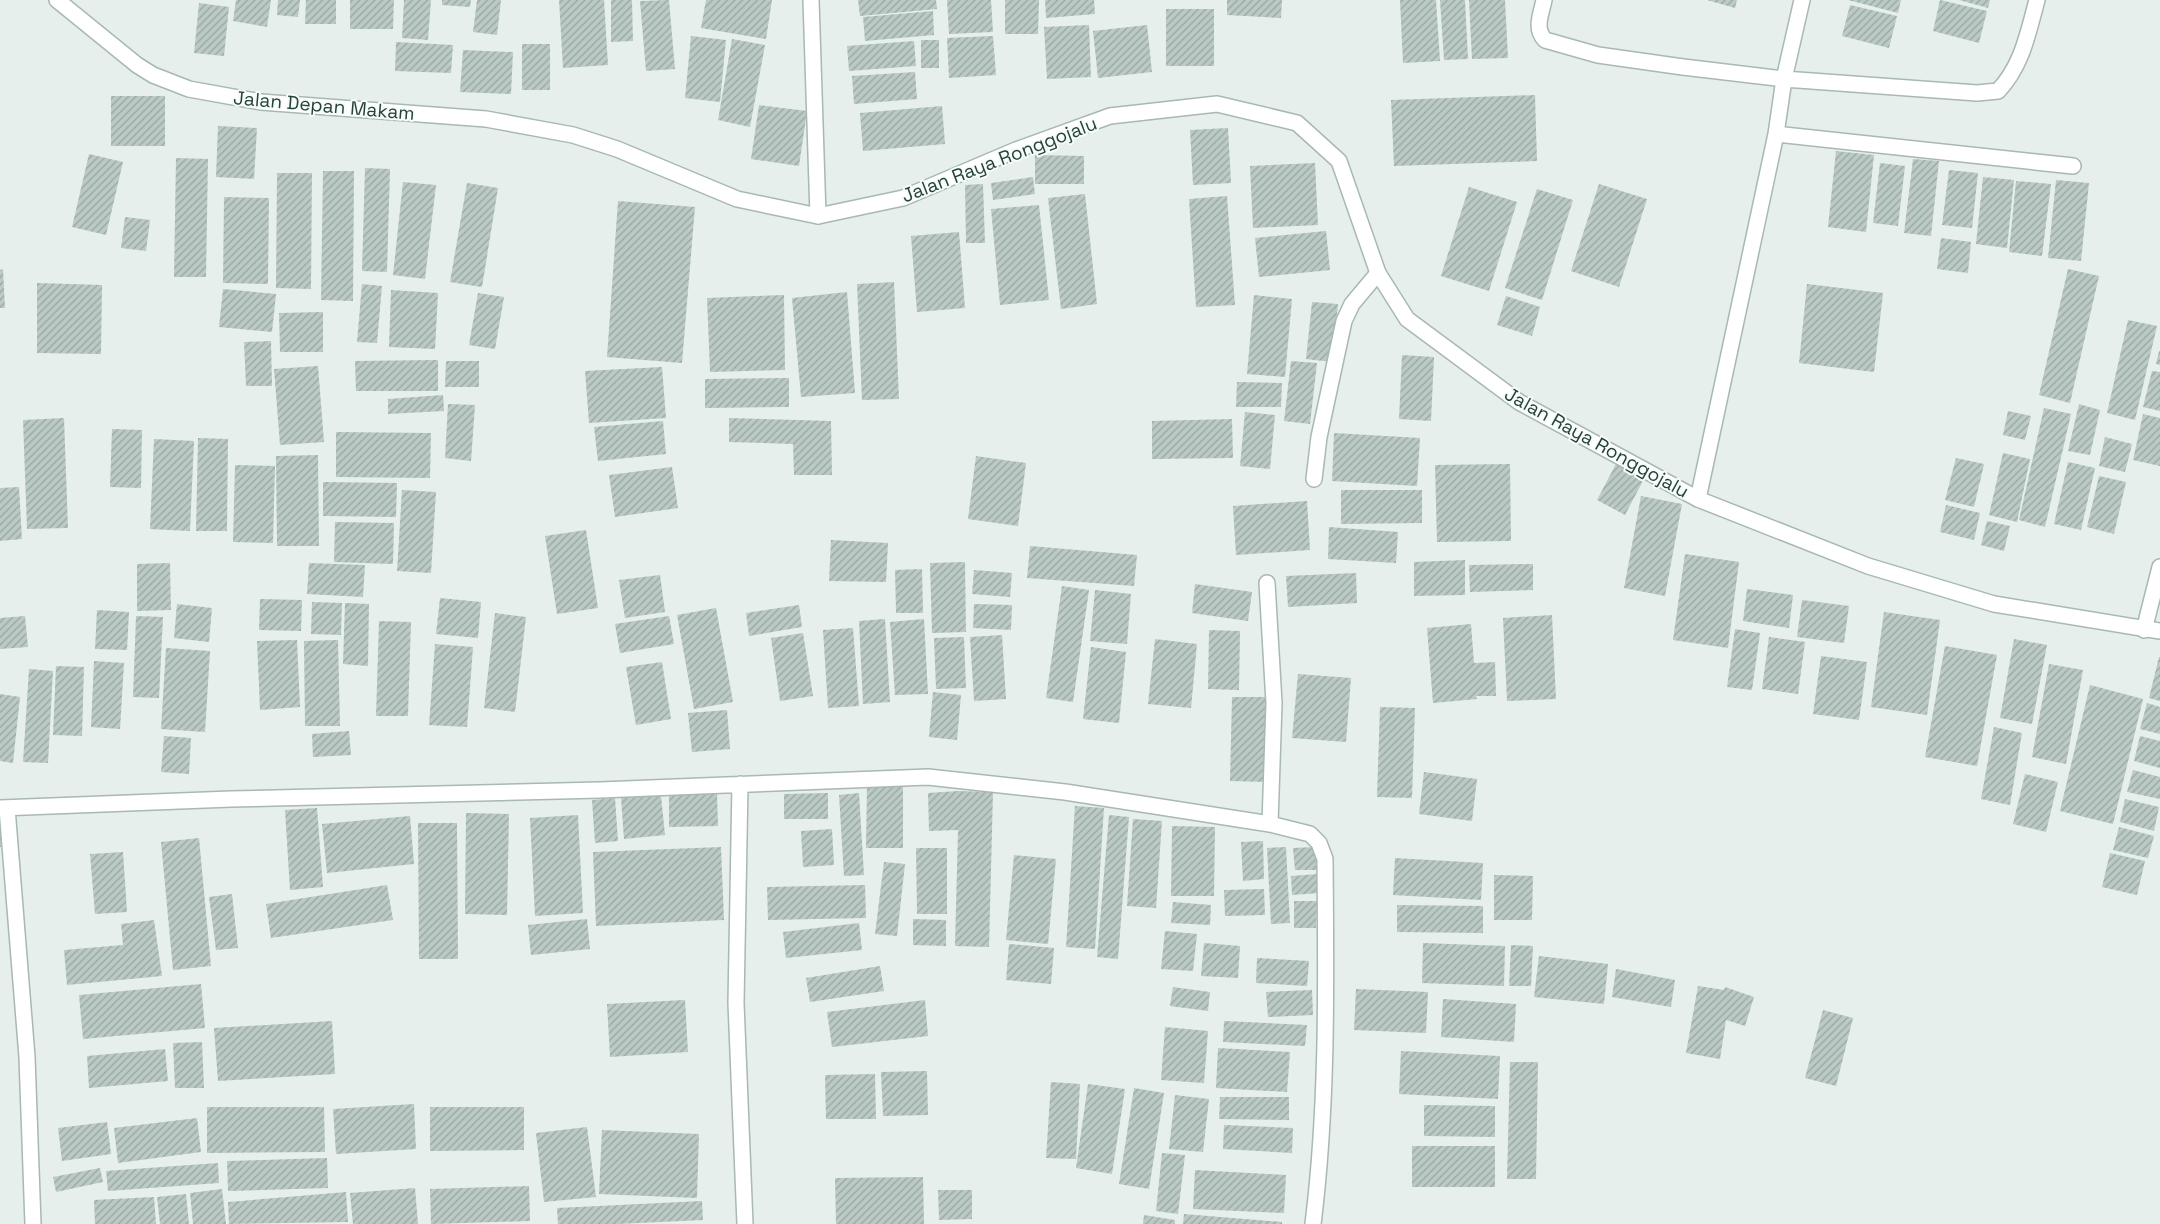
<svg xmlns="http://www.w3.org/2000/svg" width="2160" height="1224" font-family="'Space Grotesk',sans-serif">
  <style>
    .building { fill: url(#building-hatch) }
    .lines { fill: none; stroke-linecap: round; stroke-linejoin: round }
    .minor-casing { stroke: #a8b8b2; stroke-width: 18 }
    .tertiary-casing { stroke: #a8b8b2; stroke-width: 18 }
    .minor { stroke: #fff; stroke-width: 15 }
    .tertiary { stroke: #fff; stroke-width: 15 }
    .labels { text-anchor: middle; stroke-width: 4; stroke-linejoin: round; paint-order: stroke }
    .street-label { font-size: 19px; fill: #24423a; stroke: #f7fbf9 }
  </style>
  <defs>
    <pattern id="building-hatch" width="6" height="6" patternUnits="userSpaceOnUse" patternTransform="scale(1.25)"><rect width="6" height="6" fill="#bbcac4"/><path d="M-1 1l2-2M0 6l6-6M5 7l2-2" fill="none" stroke="#98a6a0"/></pattern>
  </defs>
  <rect width="100%" height="100%" fill="#e6efeb"/>
  <path class="building" d="M236,0H271L267,27L233,21Z
    M278,0H300L298,17L277,15Z
    M306,0H336V24H305Z
    M350,0H394L393,29H350Z
    M404,0H431L428,40L402,38Z
    M442,0H471L470,7L442,5Z
    M477,0H501L497,35L473,32Z
    M559,0H604L608,65L563,68Z
    M611,0H632L633,41L611,42Z
    M669,0L675,69L646,71L640,1Z
    M706,0H772L766,39L701,28Z
    M858,0H936L937,9L860,16Z
    M947,0H991L993,32L949,34Z
    M1005,0H1039L1038,34H1005Z
    M1045,0H1094L1095,14L1046,18Z
    M1227,0H1282L1281,18L1227,15Z
    M1400,0H1436L1440,61L1403,63Z
    M1440,0H1465L1468,59L1444,60Z
    M1469,0H1505L1508,58L1472,59Z
    M1707,0H1737L1735,8Z
    M1848,0H1901L1898,13Z
    M1940,0L1987,11L1979,43L1933,31Z
    M1959,0H1990L1988,8Z
    M199,3L229,7L224,56L194,53Z
    M1850,5L1897,16L1889,48L1842,36Z
    M1166,9H1214V66H1166Z
    M933,11L934,35L865,41L863,17Z
    M1089,25L1091,77L1047,79L1044,27Z
    M1147,25L1152,72L1098,78L1093,31Z
    M691,36L726,40L720,102L685,98Z
    M993,36L996,75L949,78L947,38Z
    M732,39L765,45L750,127L718,120Z
    M921,40H939V68H921Z
    M914,41L916,66L849,71L847,46Z
    M396,42L453,45L451,73L395,71Z
    M522,44H550V90H522Z
    M463,50L513,52L511,94L460,92Z
    M915,72L917,99L854,104L852,76Z
    M1535,95L1537,161L1394,166L1391,100Z
    M111,96H165V146H111Z
    M759,105L807,111L799,166L751,159Z
    M942,106L945,144L863,151L860,113Z
    M218,126L257,128L254,179L216,177Z
    M1228,128L1231,183L1193,185L1190,130Z
    M1836,151L1874,155L1866,232L1828,227Z
    M89,154L123,162L106,235L72,227Z
    M1035,155L1084,156V184H1035Z
    M176,158L208,159L206,277H174Z
    M1913,159L1939,161L1931,236L1904,233Z
    M1315,163L1318,225L1253,228L1250,166Z
    M1880,163L1905,166L1898,226L1873,223Z
    M365,168L390,169L387,272L362,271Z
    M1949,170L1978,173L1972,228L1942,225Z
    M323,171H354L353,301L321,300Z
    M277,173H312L311,289L276,288Z
    M1033,177L1035,194L993,200L991,183Z
    M1983,177L2014,180L2007,248L1976,244Z
    M2056,180L2089,183L2081,261L2048,258Z
    M2016,181L2051,184L2042,256L2009,252Z
    M403,182L436,185L425,279L393,275Z
    M467,183L498,188L482,287L450,282Z
    M983,184L985,243H966L965,185Z
    M1599,184L1647,199L1619,287L1571,271Z
    M1469,187L1517,202L1489,291L1441,276Z
    M1537,189L1573,200L1542,300L1505,288Z
    M1085,194L1097,304L1061,309L1048,198Z
    M1227,196L1235,305L1196,307L1189,199Z
    M224,197L269,198L268,284L223,283Z
    M618,201L695,207L682,363L607,357Z
    M1039,205L1049,300L1000,305L991,209Z
    M125,217L150,220L146,251L121,248Z
    M1326,231L1330,270L1259,277L1255,238Z
    M959,232L965,308L917,312L911,236Z
    M1941,238L1971,242L1968,273L1937,269Z
    M3,269L5,308H0V270Z
    M2068,269L2099,276L2070,403L2039,395Z
    M894,282L899,399L862,400L857,284Z
    M37,283L102,285L101,354L37,353Z
    M362,284L382,286L377,343L357,342Z
    M1807,284L1883,293L1874,372L1799,363Z
    M223,289L276,294L272,332L219,327Z
    M391,290L438,293L435,349L389,347Z
    M847,292L855,393L801,397L792,298Z
    M478,293L504,297L495,349L469,345Z
    M784,295L785,370L710,372L707,298Z
    M1254,295L1292,299L1285,377L1247,374Z
    M1506,296L1540,307L1532,336L1497,325Z
    M1312,302L1338,304L1332,362L1306,359Z
    M323,312V352H280L279,313Z
    M2128,320L2157,326L2135,420L2107,413Z
    M271,341L272,386H246L244,342Z
    M2159,351H2160V365L2156,364Z
    M1402,355L1434,357L1431,421L1399,419Z
    M438,360V391H356L355,361Z
    M446,361H479V387H445Z
    M1291,361L1317,363L1310,424L1284,421Z
    M318,366L324,442L280,445L274,369Z
    M662,367L666,418L589,423L585,371Z
    M2152,371L2160,372V411L2143,407Z
    M789,378V407L705,408V379Z
    M1237,382L1282,383L1281,407H1236Z
    M443,395L444,411L388,414V399Z
    M448,404L475,405L471,461L445,458Z
    M2079,404L2100,410L2090,455L2068,451Z
    M2044,408L2071,414L2045,527L2019,520Z
    M2008,411L2031,416L2025,440L2003,435Z
    M1245,412L1275,415L1270,469L1240,466Z
    M2143,414L2160,418V466L2133,460Z
    M64,418L68,528L27,529L23,420Z
    M729,418L831,421L832,475H794L793,444L729,442Z
    M1232,419L1233,458L1152,459V421Z
    M663,421L666,454L598,461L594,427Z
    M112,429L142,430L141,488L110,487Z
    M336,432L431,433L430,478L336,477Z
    M1334,433L1420,438L1417,486L1332,481Z
    M2105,437L2132,444L2125,472L2099,466Z
    M198,438L228,439L227,531H196Z
    M154,439L194,441L190,531L150,529Z
    M2003,453L2030,459L2017,522L1989,515Z
    M318,455L319,546H277L276,456Z
    M976,456L1026,463L1018,526L968,519Z
    M1956,458L1984,464L1974,507L1945,500Z
    M1617,462L1645,477L1625,515L1597,500Z
    M2068,462L2095,468L2081,530L2054,524Z
    M1510,464L1511,541L1437,542L1435,465Z
    M235,465L275,466L273,543L233,542Z
    M672,467L678,508L615,517L609,475Z
    M2099,476L2126,482L2114,534L2087,527Z
    M323,482L397,483L396,517L323,516Z
    M19,487L22,539L0,541V488Z
    M402,490L436,492L431,573L397,571Z
    M1341,490H1422V523L1341,524Z
    M1641,496L1682,504L1665,596L1624,588Z
    M1307,501L1310,550L1236,555L1233,506Z
    M1946,505L1980,513L1974,540L1940,532Z
    M1987,521L2010,526L2004,551L1981,545Z
    M335,522L394,523L393,564L334,562Z
    M1329,527L1398,532L1396,563L1328,559Z
    M586,530L598,608L557,614L545,536Z
    M831,540L888,543L886,582L829,581Z
    M1030,546L1137,555L1134,586L1027,578Z
    M1685,554L1739,562L1728,648L1673,640Z
    M1465,560V595L1414,596V562Z
    M965,562L966,632L932,633L930,563Z
    M170,563L171,610L137,611V564Z
    M309,563L365,565L363,597L307,594Z
    M1533,564V590L1470,592L1469,565Z
    M922,569L923,613H896L895,570Z
    M974,570L1012,573L1010,597L972,594Z
    M1356,573L1357,603L1288,607L1286,576Z
    M660,575L665,612L625,618L619,580Z
    M1195,584L1252,592L1248,621L1192,613Z
    M1062,586L1089,590L1073,702L1046,698Z
    M1747,589L1793,595L1789,628L1743,621Z
    M1095,590L1131,594L1127,644L1090,641Z
    M440,598L481,602L478,638L436,634Z
    M260,599L302,600L301,631L259,630Z
    M1802,600L1849,606L1844,643L1797,637Z
    M312,602L342,603L341,635L311,634Z
    M345,603L369,604L368,666L343,664Z
    M177,604L212,608L209,642L174,638Z
    M974,604L1012,605L1011,630L973,628Z
    M799,605L802,627L749,636L746,613Z
    M716,608L733,702L694,709L677,615Z
    M97,610L129,612L127,650L95,649Z
    M1884,612L1940,620L1927,715L1871,707Z
    M495,613L526,617L515,712L484,708Z
    M1552,615L1556,699L1507,701L1503,618Z
    M25,616L28,647L0,649V618Z
    M136,616L163,617L159,698L133,697Z
    M669,616L674,644L620,653L615,624Z
    M885,619L890,702L863,704L859,621Z
    M924,619L928,694L895,695L890,622Z
    M379,621L411,622L408,716H376Z
    M1471,624L1474,663L1495,662L1496,696H1476L1477,699L1433,703L1427,628Z
    M853,628L859,706L828,708L823,630Z
    M1735,629L1760,633L1752,690L1727,687Z
    M1209,630L1240,631L1239,690L1208,689Z
    M803,633L813,696L780,701L771,638Z
    M1002,635L1006,699L974,701L970,637Z
    M964,637L966,688L936,689L934,638Z
    M1769,637L1805,642L1798,694L1762,689Z
    M1155,639L1197,644L1191,708L1148,704Z
    M2014,639L2047,645L2032,724L2000,718Z
    M297,640L300,707L260,710L257,641Z
    M338,640L340,726H305L304,641Z
    M435,644L473,647L467,727L429,725Z
    M1945,646L1997,655L1977,766L1925,757Z
    M1091,647L1126,652L1119,723L1083,719Z
    M166,648L210,651L205,732L161,729Z
    M1821,656L1867,662L1859,720L1813,714Z
    M2159,657H2160V701L2149,698Z
    M94,661L124,663L120,729L91,727Z
    M662,662L671,719L636,725L626,667Z
    M2049,664L2083,670L2066,764L2032,757Z
    M56,666L84,667L82,736L53,735Z
    M29,669L53,671L48,763L23,762Z
    M1298,674L1351,678L1346,742L1292,738Z
    M2090,685L2143,699L2113,824L2060,811Z
    M933,692L961,695L957,740L929,737Z
    M0,694L20,697L13,763L0,761Z
    M1232,697H1269L1267,782L1230,781Z
    M2147,703L2160,707V734L2140,729Z
    M1380,707L1415,708L1412,798L1377,797Z
    M727,710L730,749L692,752L688,713Z
    M1994,727L2022,733L2010,805L1981,799Z
    M349,731L351,755L313,757L312,734Z
    M164,736L191,738L189,774L161,772Z
    M2140,736L2160,741V768L2134,761Z
    M2133,770L2160,777V799L2127,792Z
    M1424,772L1477,779L1472,821L1419,814Z
    M2025,774L2058,782L2046,832L2013,824Z
    M867,786L903,787V848H866Z
    M958,791L993,792L989,947L955,946L958,830L929,831L928,793Z
    M717,793L718,826L669,827V795Z
    M828,793V819H784V794Z
    M859,793L864,875L844,876L839,795Z
    M661,796L665,835L624,839L621,798Z
    M615,798L618,841L595,843L592,800Z
    M2125,799L2159,807L2154,831L2120,822Z
    M1075,806L1104,808L1095,949L1066,947Z
    M317,808L323,887L290,890L285,810Z
    M466,813L509,814L507,915L465,914Z
    M578,815L583,913L535,916L530,818Z
    M1109,815L1129,817L1118,959L1097,957Z
    M410,816L414,864L327,873L322,824Z
    M1133,819L1162,821L1156,908L1127,906Z
    M418,823H457L458,959H419Z
    M0,826L5,827L1,847H0Z
    M1172,826L1215,827L1214,896H1171Z
    M2119,827L2154,836L2148,858L2113,850Z
    M832,829L834,865L803,867L801,831Z
    M199,838L211,966L173,970L161,842Z
    M1263,841L1264,879L1243,881L1241,842Z
    M721,847L724,920L596,926L593,852Z
    M1286,847L1290,923L1271,924L1267,848Z
    M1315,847L1317,870H1295L1293,848Z
    M916,848H947V914H917Z
    M123,852L127,912L95,914L90,854Z
    M2110,853L2145,861L2137,895L2102,887Z
    M1014,855L1056,859L1048,944L1006,940Z
    M1395,858L1483,863L1481,900L1393,895Z
    M884,862L905,864L897,936L875,934Z
    M1318,874L1319,893L1292,895L1291,876Z
    M1494,875L1533,876L1532,920H1494Z
    M387,885L393,920L271,938L266,904Z
    M865,885L866,918L768,920L767,887Z
    M1264,889L1265,915L1225,916L1224,890Z
    M232,894L238,948L216,950L209,897Z
    M1294,901H1317L1316,928H1294Z
    M1173,902L1211,905L1210,925L1171,923Z
    M1397,905L1483,906V933L1397,932Z
    M587,919L590,949L531,955L528,925Z
    M913,919L946,920V946L913,945Z
    M154,920L162,976L67,985L64,950L123,945L121,924Z
    M859,923L862,950L786,958L783,932Z
    M1165,931L1197,934L1193,971L1161,969Z
    M1204,943L1240,946L1238,978L1201,976Z
    M1423,943L1505,946L1504,986L1422,983Z
    M1009,944L1054,948L1051,984L1006,980Z
    M1511,945L1533,946L1531,986H1509Z
    M1539,956L1608,964L1604,1004L1534,997Z
    M1257,958L1309,961L1307,986L1256,983Z
    M880,966L884,991L810,1002L806,978Z
    M1616,969L1675,980L1671,1007L1612,997Z
    M201,984L205,1028L83,1039L79,995Z
    M1698,986L1724,990L1725,987L1754,997L1745,1026L1726,1020L1720,1059L1686,1053Z
    M1173,987L1210,992L1208,1011L1170,1006Z
    M1356,989L1428,992L1426,1033L1354,1030Z
    M1312,990L1313,1015L1268,1017L1266,992Z
    M1443,999L1516,1004L1514,1042L1441,1037Z
    M685,1000L688,1052L610,1057L607,1004Z
    M925,1000L928,1036L832,1047L827,1012Z
    M1823,1010L1853,1018L1836,1086L1805,1078Z
    M332,1021L335,1074L218,1081L214,1028Z
    M1224,1021L1307,1025L1305,1046L1223,1042Z
    M1165,1027L1208,1031L1204,1083L1161,1080Z
    M202,1042L204,1088H175L173,1043Z
    M1218,1048L1290,1052L1287,1092L1216,1088Z
    M165,1049L168,1081L89,1088L87,1056Z
    M1401,1051L1500,1056L1498,1099L1399,1094Z
    M1510,1062H1538L1536,1179H1507Z
    M927,1071L928,1115L883,1116L881,1072Z
    M875,1074L876,1119H826L825,1075Z
    M1051,1082L1080,1084L1076,1159L1046,1158Z
    M1088,1084L1125,1089L1112,1174L1076,1168Z
    M1134,1088L1164,1093L1149,1189L1119,1184Z
    M1175,1095L1209,1099L1203,1152L1169,1149Z
    M1220,1097H1289V1120L1219,1119Z
    M414,1104L416,1149L336,1154L333,1109Z
    M1424,1105L1495,1106V1137L1424,1136Z
    M207,1107H324L325,1152L207,1153Z
    M430,1107H524V1150L430,1151Z
    M197,1118L201,1152L118,1163L114,1128Z
    M107,1122L111,1154L62,1161L58,1128Z
    M1224,1125L1293,1128L1292,1153L1223,1149Z
    M587,1127L596,1197L544,1202L536,1133Z
    M602,1130L699,1134L697,1198L599,1194Z
    M1412,1146H1495V1187H1412Z
    M1162,1153L1185,1155L1178,1214L1156,1211Z
    M327,1158L328,1188L228,1191L227,1161Z
    M218,1163L219,1183L108,1191L106,1171Z
    M100,1168L103,1182L56,1192L53,1177Z
    M1195,1170L1286,1175L1284,1213L1193,1209Z
    M923,1177L924,1224H836L835,1178Z
    M529,1186L530,1221L431,1224L430,1189Z
    M415,1188L418,1224H353L350,1193Z
    M222,1189L226,1224H193L190,1193Z
    M938,1190H972V1219L939,1220Z
    M346,1192L348,1222L229,1224L228,1202Z
    M186,1194L189,1224H160L157,1197Z
    M154,1197L156,1224H95L94,1200Z
    M702,1201L703,1220L618,1224H558L557,1208Z
    M1184,1214L1282,1222V1224H1183Z
    M1144,1215L1175,1220V1224H1143Z"/>
  <g class="lines">
    <g class="minor-casing">
      <path id="minor" d="M811,0L818,216
        M1544,0C1541,15 1534,28 1545,40L1598,55L1683,67L1784,79L1977,93L1998,91C2022,66 2028,33 2037,0
        M1776,134L2073,166
        M1314,479L1319,437L1344,321L1352,304L1378,273
        M1698,499L1776,134L1784,79L1802,0
        M1267,583L1274,703L1270,824
        M2144,630L2160,567
        M740,784L736,1003L745,1224
        M0,808L231,799L600,790L928,777L1065,792L1270,824L1310,834L1319,843L1325,859C1326,981 1328,1103 1313,1224
        M7,808L27,1057L33,1224"/>
    </g>
    <g class="tertiary-casing">
      <path id="tertiary" d="M57,0L137,65L153,75L189,89L261,102L486,119L573,135L617,149L737,199L818,216L903,198L1016,150L1110,116L1217,104L1297,123L1339,161L1378,273L1407,319L1519,402L1698,499L1868,566L1994,604L2160,631"/>
    </g>
    <use href="#minor" class="minor"/>
    <use href="#tertiary" class="tertiary"/>
  </g>
  <g class="labels">
    <g class="street-label">
      <text transform="translate(324 105) rotate(5)" y="7">Jalan Depan Makam</text>
      <text transform="translate(999 159) rotate(-21)" y="7">Jalan Raya Ronggojalu</text>
      <text transform="translate(1597 442) rotate(29)" y="7">Jalan Raya Ronggojalu</text>
    </g>
  </g>
</svg>
